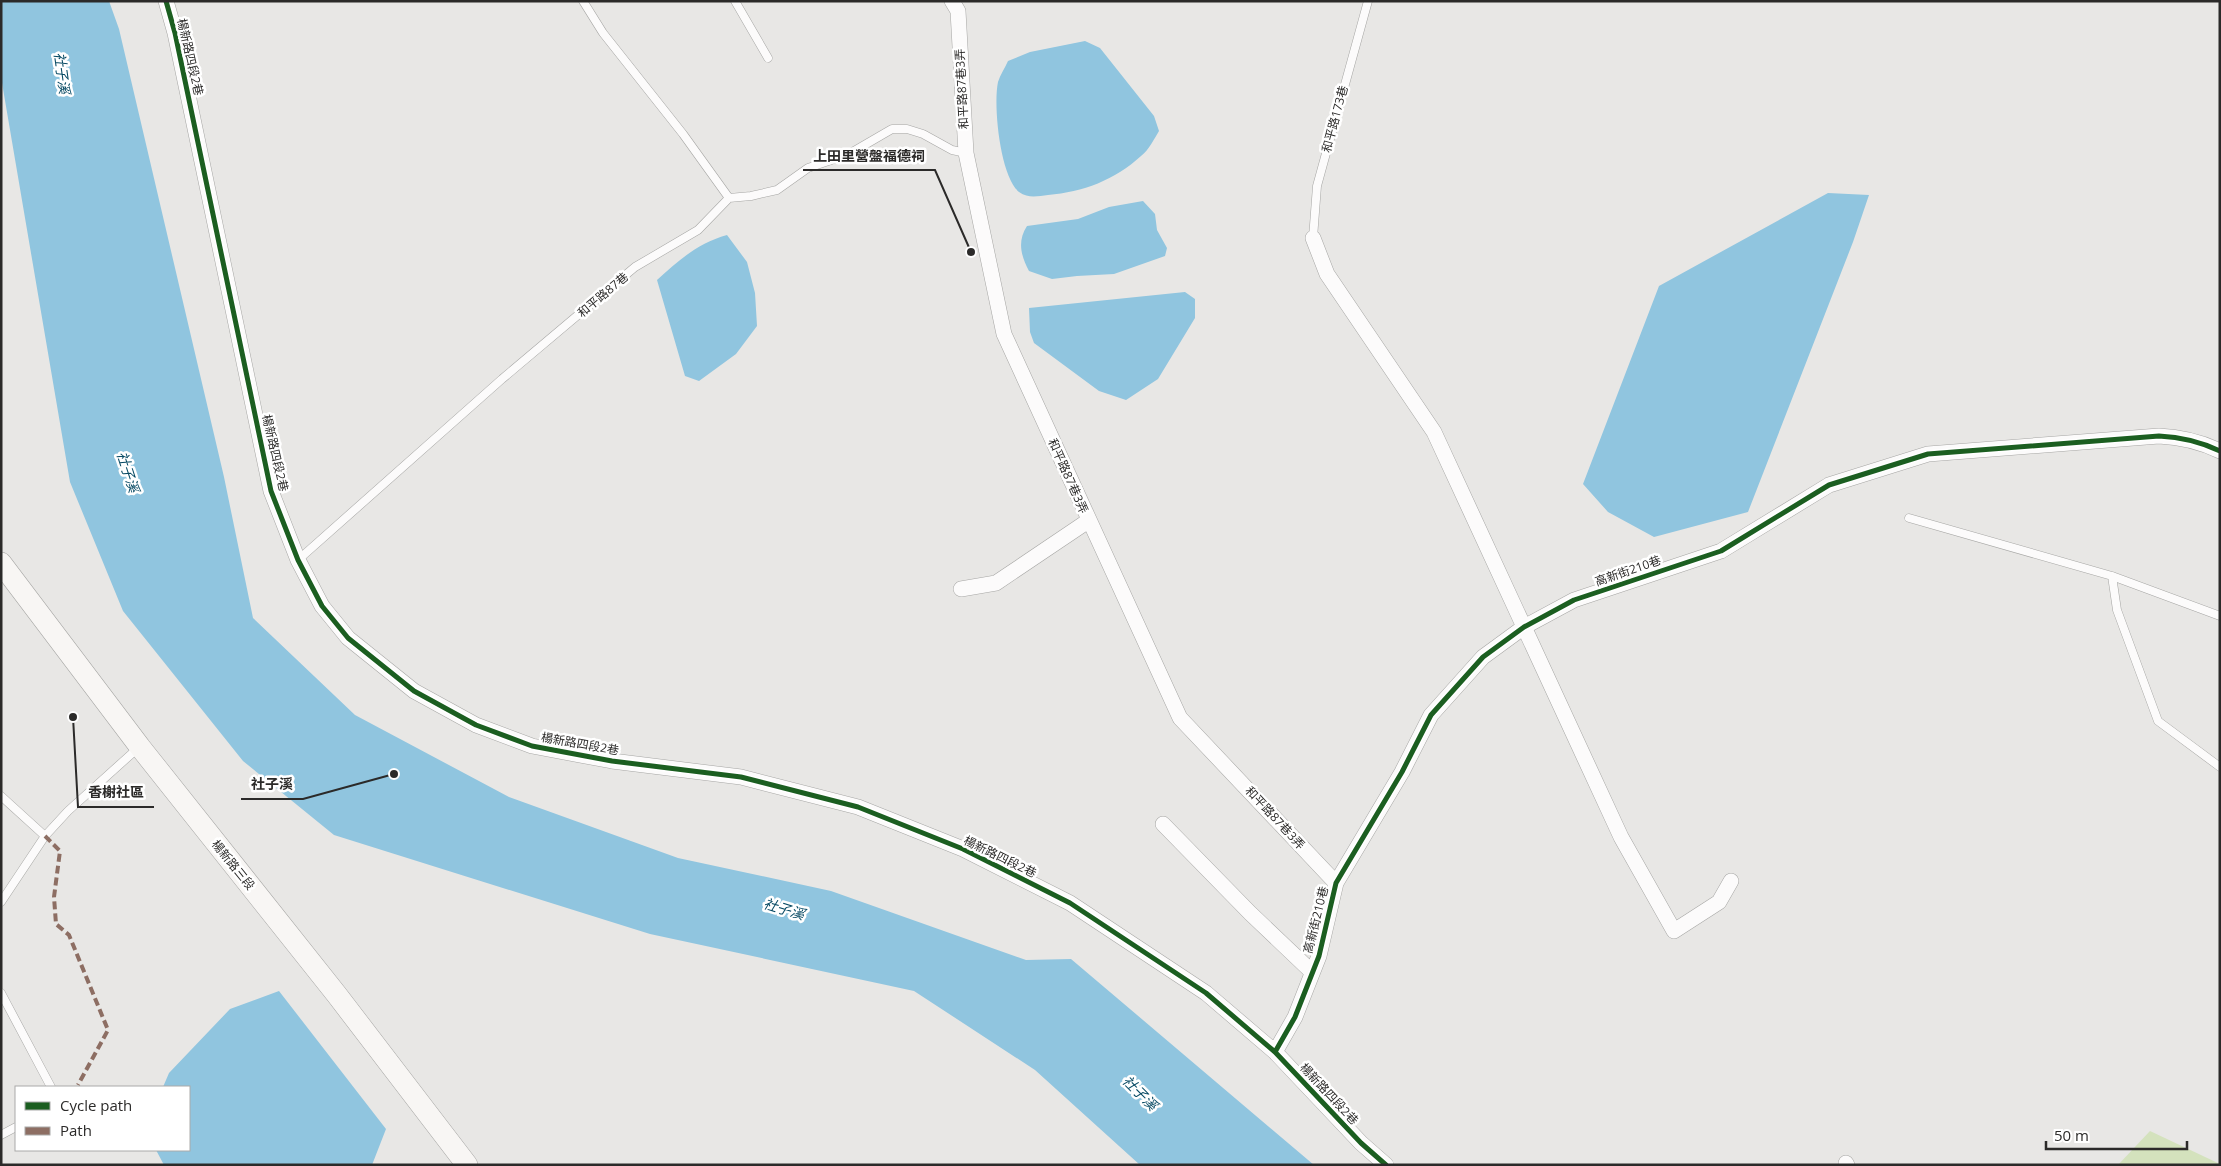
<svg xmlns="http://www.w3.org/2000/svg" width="2221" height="1166" font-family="'Open Sans','Noto Sans TC',sans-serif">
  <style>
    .green { fill: #d4e2bd }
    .water { fill: #90c5df }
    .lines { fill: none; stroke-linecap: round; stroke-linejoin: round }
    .service-casing { stroke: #a6a6a4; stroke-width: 9 }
    .minor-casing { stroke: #a6a6a4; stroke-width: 16 }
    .secondary-casing { stroke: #a6a6a4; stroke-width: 22 }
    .service { stroke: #fcfbfb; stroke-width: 8 }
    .minor { stroke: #fcfbfb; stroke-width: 15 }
    .secondary { stroke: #f8f6f4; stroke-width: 21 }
    .quiet { stroke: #8d6e63; stroke-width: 4; stroke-dasharray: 8 4; stroke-linecap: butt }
    .cycleway-casing { stroke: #fff; stroke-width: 8 }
    .cycleway { stroke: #1b5e20; stroke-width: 5 }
    .labels { text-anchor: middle; stroke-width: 5; stroke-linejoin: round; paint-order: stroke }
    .street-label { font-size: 12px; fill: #2b2a29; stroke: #fff }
    .water-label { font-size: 14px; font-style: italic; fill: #064963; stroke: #fff }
    .leader { fill: none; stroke: #2b2a29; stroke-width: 2 }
    .callout-dot { fill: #2b2a29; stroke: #fff; stroke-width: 2 }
    .callout-label { font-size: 14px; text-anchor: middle; font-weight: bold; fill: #2b2a29; stroke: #fff; stroke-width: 5; stroke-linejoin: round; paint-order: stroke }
  </style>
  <rect width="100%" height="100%" fill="#e8e7e5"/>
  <path class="green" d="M2150,1131L2220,1164V1165H2118Z"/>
  <path class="water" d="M1,1H109L119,29L224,477L253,618L355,715L509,797L678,858L831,891L1026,960L1071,959L1314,1165H1140L1035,1070L914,991L650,934L334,835L243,761L123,611L70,482L1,77Z
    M1085,41L1100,48L1154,116L1159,131C1154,139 1149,150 1141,156C1115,180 1083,192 1048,195C1038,196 1029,199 1019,192C1000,176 993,105 998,82C1000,75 1005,68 1008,61L1030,52Z
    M1828,193L1869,195L1853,242L1748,512L1654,537L1608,512L1583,484L1659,286Z
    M1143,201L1155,214L1157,230L1167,248L1165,256L1114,274L1077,276L1052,279L1029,271C1021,256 1017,241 1027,226L1078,219L1109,207Z
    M727,235L747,262L755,293L757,326L736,354L699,381L685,376L657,280C679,260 698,243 727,235Z
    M1185,292L1195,299V318L1158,379L1126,400L1099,391L1034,343L1030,332L1029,308Z
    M279,991L386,1129L372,1165H164L156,1150H189V1087H163L169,1073L230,1009Z"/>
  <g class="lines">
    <g class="service-casing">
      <path id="service" d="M735,1L768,58
        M729,198L751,196L777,190L808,168L849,154L892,129H907L923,134L952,150L966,153
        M1313,238L1317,186L1368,1
        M1909,518L2112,576L2220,616
        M298,560L502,379L635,267L698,230L729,198L683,134L603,33L583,1
        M2112,576L2117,610L2158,721L2220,767
        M1,796L45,836
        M1,902L45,836L68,811L138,748
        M1,993L51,1087
        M1,1135L16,1127"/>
    </g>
    <g class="minor-casing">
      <path id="minor" d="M166,1L175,33L271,491L298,560L322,606L348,638L414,691L476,725L532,746L612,761L741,777L858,807L963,849L1070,903L1206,993L1275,1052L1361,1143L1386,1165
        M952,1L958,11L966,153L1004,334L1180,718L1336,883
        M1313,238L1327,274L1434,432L1621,837L1674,931L1719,902L1731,881
        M961,589L996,583L1088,521
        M1163,824L1250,913L1312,972
        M1275,1052L1295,1017L1319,956L1336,883L1402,772L1431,715L1483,657L1524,627L1574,600L1721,551L1829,485L1928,454L2159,436C2181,437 2199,441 2220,451
        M1846,1163L1847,1165"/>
    </g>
    <g class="secondary-casing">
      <path id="secondary" d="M1,563L140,747L337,995L467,1165"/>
    </g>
    <use href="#service" class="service"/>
    <use href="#minor" class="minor"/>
    <use href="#secondary" class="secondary"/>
    <path class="quiet" d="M45,836L60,851L54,897L56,924L69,935L108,1030L78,1085"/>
    <g class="cycleway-casing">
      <path id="cycleway" d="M166,1L175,33L271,491L298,560L322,606L348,638L414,691L476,725L532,746L612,761L741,777L858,807L963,849L1070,903L1206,993L1275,1052L1361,1143L1386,1165
        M1275,1052L1295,1017L1319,956L1336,883L1402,772L1431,715L1483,657L1524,627L1574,600L1721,551L1829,485L1928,454L2159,436C2181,437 2199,441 2220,451"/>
    </g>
    <use href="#cycleway" class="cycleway"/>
  </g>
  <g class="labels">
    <g class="street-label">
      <text transform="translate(190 57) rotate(77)" y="4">楊新路四段2巷</text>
      <text transform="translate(962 89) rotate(-93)" y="4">和平路87巷3弄</text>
      <text transform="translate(1335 119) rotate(-75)" y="4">和平路173巷</text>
      <text transform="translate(603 295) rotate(-40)" y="4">和平路87巷</text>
      <text transform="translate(275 453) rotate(77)" y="4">楊新路四段2巷</text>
      <text transform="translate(1068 476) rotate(66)" y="4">和平路87巷3弄</text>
      <text transform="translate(1628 571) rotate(-19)" y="4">高新街210巷</text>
      <text transform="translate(580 744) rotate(10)" y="4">楊新路四段2巷</text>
      <text transform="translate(1275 818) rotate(47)" y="4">和平路87巷3弄</text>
      <text transform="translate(1000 857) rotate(26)" y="4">楊新路四段2巷</text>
      <text transform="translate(233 865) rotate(51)" y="4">楊新路三段</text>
      <text transform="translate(1316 920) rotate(-76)" y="4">高新街210巷</text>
      <text transform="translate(1329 1094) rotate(47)" y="4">楊新路四段2巷</text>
    </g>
    <g class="water-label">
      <text transform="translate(62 73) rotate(82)" y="5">社子溪</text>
      <text transform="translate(128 472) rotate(72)" y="5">社子溪</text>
      <text transform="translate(784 909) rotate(17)" y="5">社子溪</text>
      <text transform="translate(1140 1093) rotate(45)" y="5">社子溪</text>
    </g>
  </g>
  <path class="leader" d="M971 252L935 170H803M394 774L303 799H241M73 717L78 807H154"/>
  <g class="callout-dot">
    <circle cx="971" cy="252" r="5"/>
    <circle cx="394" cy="774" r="5"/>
    <circle cx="73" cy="717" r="5"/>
  </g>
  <g class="callout-label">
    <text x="869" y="161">上田里營盤福德祠</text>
    <text x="272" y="789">社子溪</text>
    <text x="116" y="797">香榭社區</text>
  </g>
  <rect width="2221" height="1166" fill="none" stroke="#2b2a29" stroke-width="5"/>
  <rect x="15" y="1086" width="175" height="65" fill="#ffffff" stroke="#aaaaa9"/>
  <rect x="25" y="1102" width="25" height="8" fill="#1b5e20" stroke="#aaaaa9"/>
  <text x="60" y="1111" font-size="15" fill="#2b2a29">Cycle path</text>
  <rect x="25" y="1127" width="25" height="8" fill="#8d6e63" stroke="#aaaaa9"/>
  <text x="60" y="1136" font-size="15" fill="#2b2a29">Path</text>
  <path d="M2046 1141v8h141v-8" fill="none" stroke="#2b2a29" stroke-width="2.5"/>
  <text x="2054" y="1141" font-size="15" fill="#2b2a29" stroke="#ffffff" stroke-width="4" paint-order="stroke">50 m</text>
</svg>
